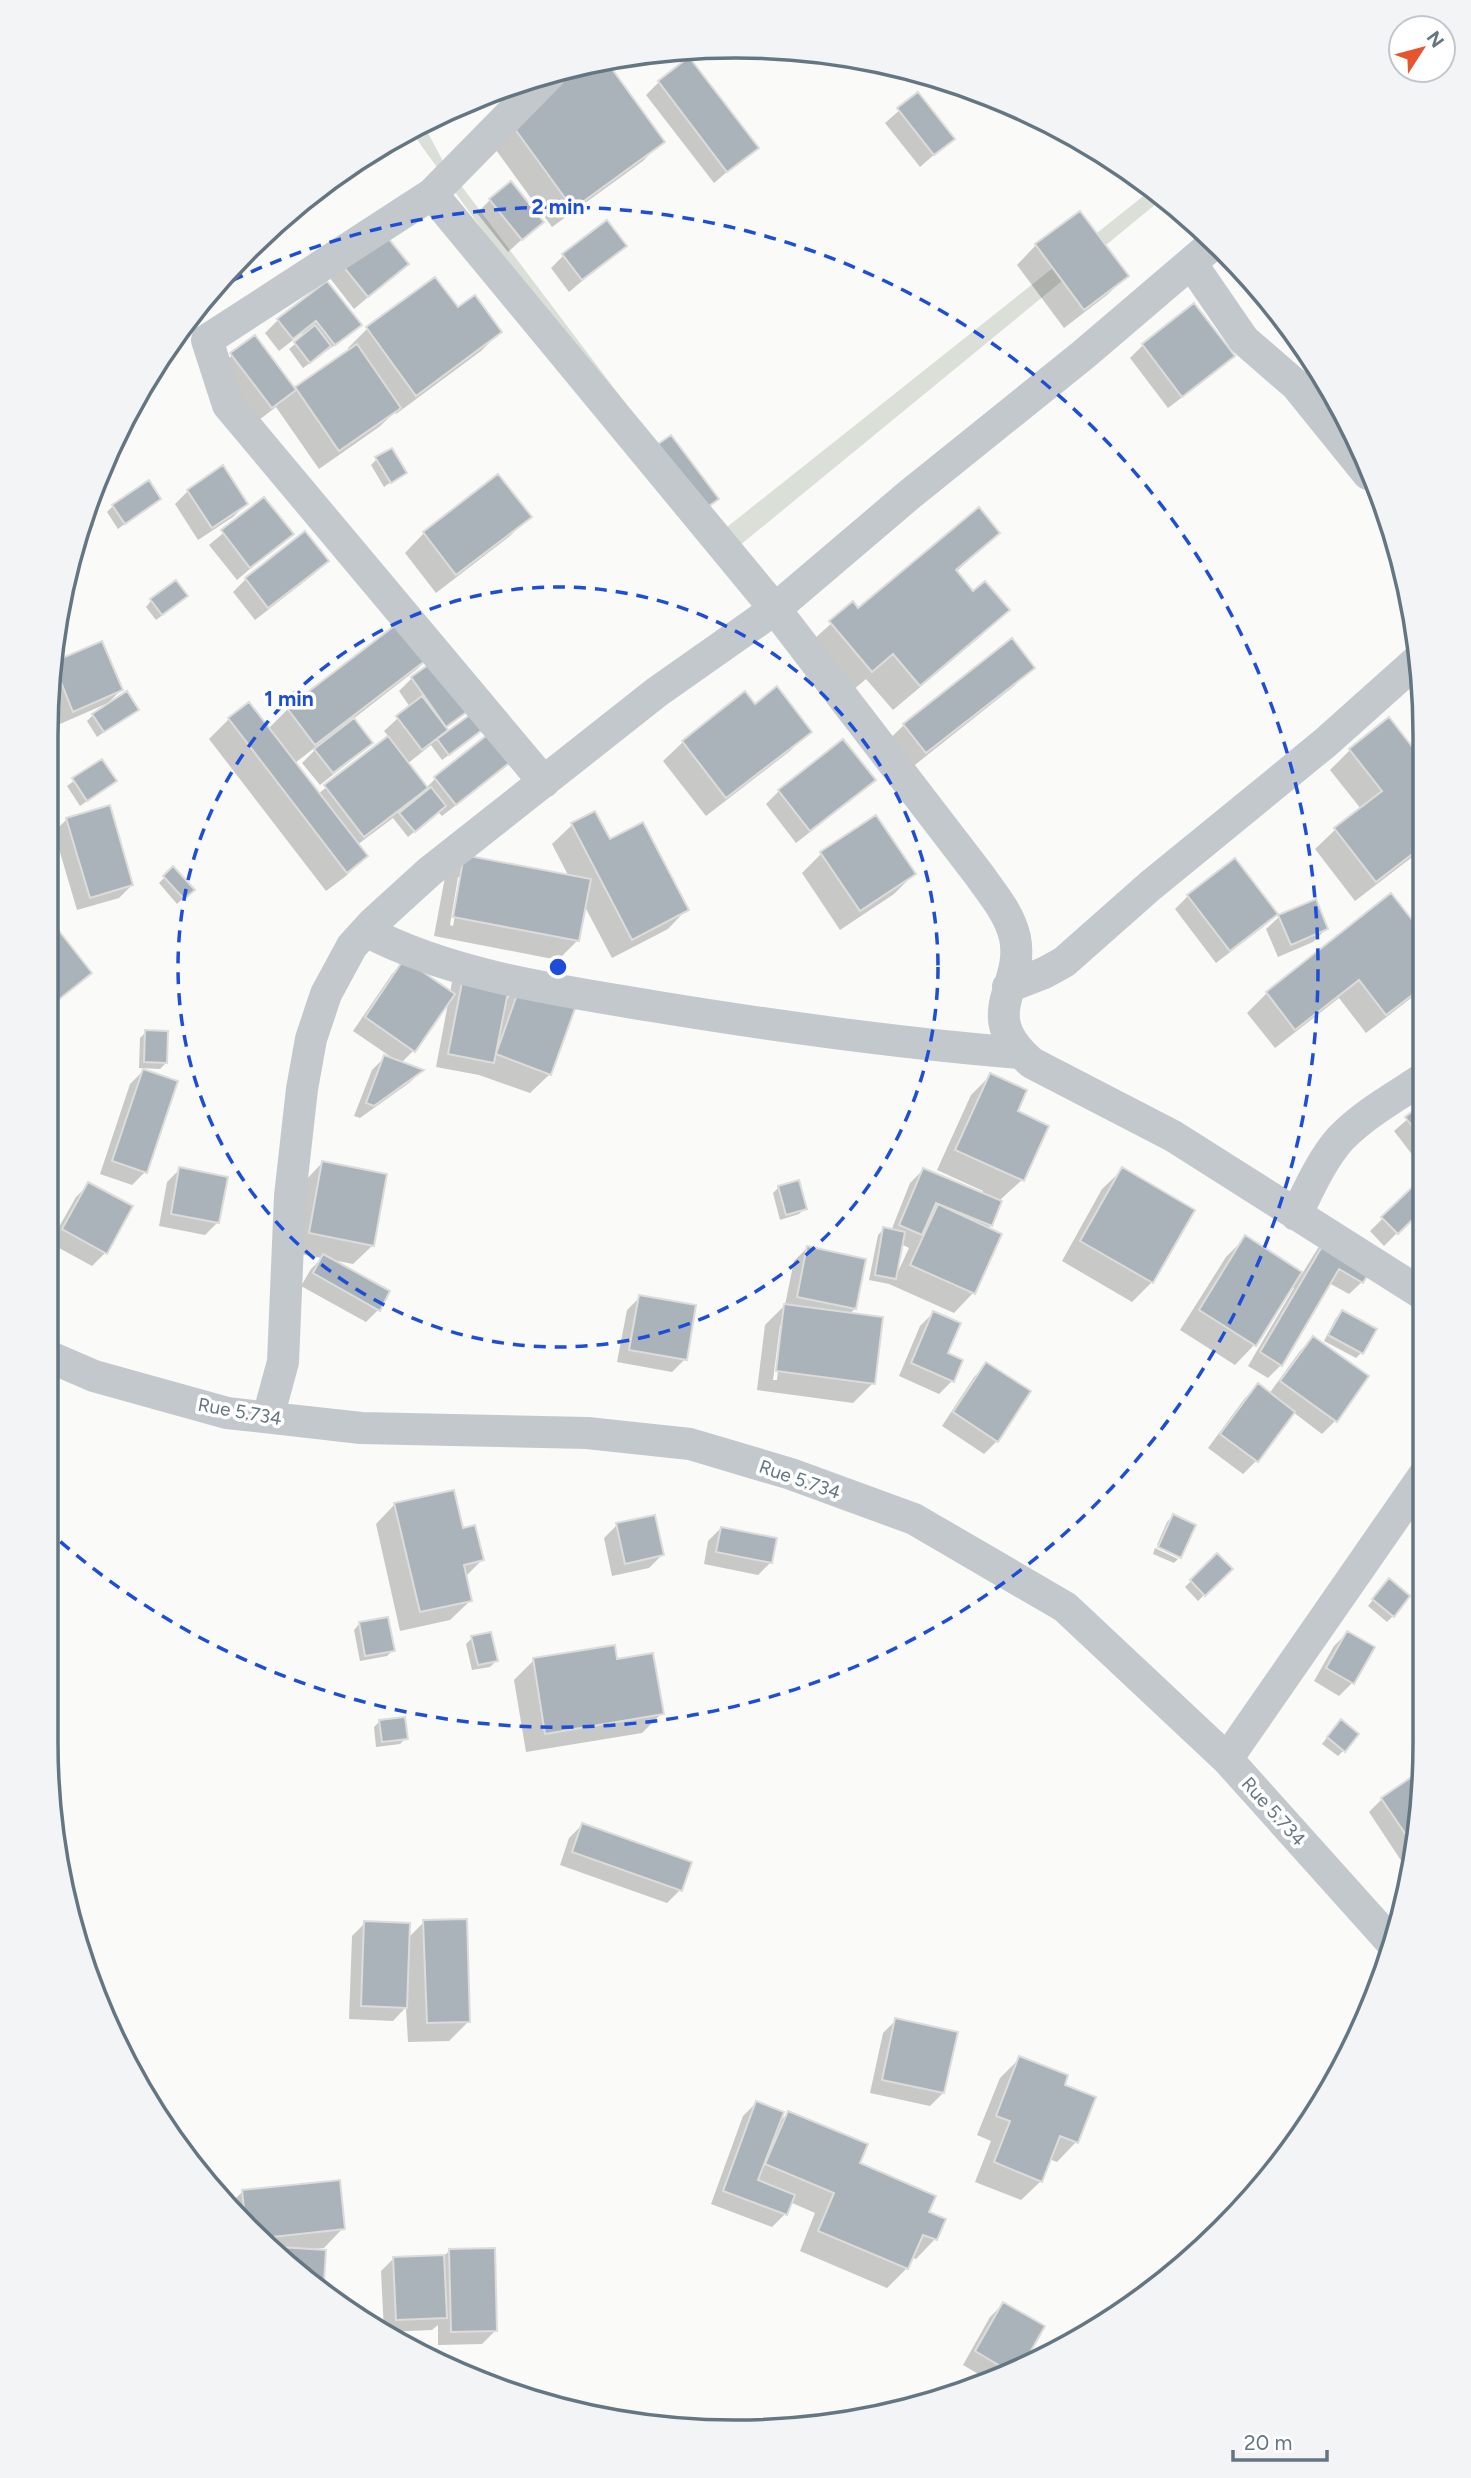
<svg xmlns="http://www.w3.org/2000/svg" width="1471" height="2478" font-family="Figtree,sans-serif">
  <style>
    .green { fill: #dadfd7 }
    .shadow { fill: #0003; fill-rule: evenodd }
    .building { fill: #aab3b9; stroke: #dcdcda; stroke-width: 2 }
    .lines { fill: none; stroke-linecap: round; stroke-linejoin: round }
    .minor { stroke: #c3c8cc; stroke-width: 32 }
    .ring { fill: none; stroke: #1d4ed8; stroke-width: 3.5; stroke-dasharray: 12 9 }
    .labels { text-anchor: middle; stroke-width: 7; stroke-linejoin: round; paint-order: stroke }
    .street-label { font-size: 19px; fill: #657683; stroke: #fff }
    .rim { fill: none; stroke: #657683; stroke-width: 3.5 }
    .centre { fill: #1d4ed8; stroke: #fff; stroke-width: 3.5 }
    .ring-label { font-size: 21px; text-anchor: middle; font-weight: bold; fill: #1d4ed8; stroke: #fff; stroke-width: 7; stroke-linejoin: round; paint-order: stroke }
  </style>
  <rect width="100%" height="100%" fill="#fafaf8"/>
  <path class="green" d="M423,124L444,163L722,531L1151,190L1162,199L722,560L423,148L411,130Z"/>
  <path class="shadow" d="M659,82L756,147L714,183L646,95Z
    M918,94L952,139L920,167L885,123Z
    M508,119L662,141L643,161L552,227L488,139Z
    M1161,199L1188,222L1183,226Z
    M490,200L541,222L508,252L477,213Z
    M1036,245L1127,276L1107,295L1064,328L1017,265Z
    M624,246L569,292L551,268L564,255Z
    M319,264H407L354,309Z
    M327,283L359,325L346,337L303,368L289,349L305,336L302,333L279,351L265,333L278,320Z
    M1194,306L1232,356L1219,369L1168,408L1130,358L1143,345Z
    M457,309L500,332L481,351L396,414L395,412L379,427L319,469L276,407L259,420L218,367L254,337L294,390L350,351L348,348L367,329Z
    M377,459L405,472L384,487L371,465Z
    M188,491L246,504L233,517L198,540L175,504Z
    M159,498L118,529L107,512L113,506Z
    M264,499L291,534L237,580L209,545Z
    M82,513L91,525L85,531L78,532Z
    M529,516L510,536L436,593L405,553L424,533Z
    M998,533L956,572L973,593L1007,610L981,636L893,710L866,679L845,697L804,648L853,604L858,610Z
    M327,561L314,574L255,620L233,592L246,579Z
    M151,601L180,602L156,620L146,607Z
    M101,643L121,690L108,703L60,724L47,694L52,665Z
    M436,651L416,670L353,719L371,742L358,755L320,785L302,763L314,751L313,749L295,763L318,794L389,737L384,731L410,707L399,691L412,678L477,703L445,729L439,737L441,739L486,727L442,760L431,745L407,764L426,788L436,778L521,752L508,765L442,816L438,812L408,837L393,818L357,845L366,856L346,876L326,891L209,739L229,719L268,729L288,709ZM422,791L425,794L416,801L415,799Z
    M1033,667L1013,687L906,772L884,744L904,725Z
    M754,706L809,731L790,751L706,816L663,761L683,742Z
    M137,709L97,737L87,721L93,715Z
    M1389,720L1424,775L1418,781L1424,788V848L1355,901L1315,849L1335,830L1361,809L1330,770L1350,750Z
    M101,761L115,781L80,806L67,786Z
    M873,780L860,793L796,843L766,804L779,791Z
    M594,813L609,841L687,909L668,929L612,958L584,905L578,940L558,960L434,936L445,877L465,857L569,877L552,844L572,825ZM458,877H462L453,926L450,925Z
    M67,819L132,885L119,898L77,910L54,832Z
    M821,854L914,874L894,894L840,930L802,873Z
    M1235,861L1276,914L1263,927L1216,963L1175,909L1188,896Z
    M173,869L192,890L177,904L159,883Z
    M1391,896L1424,938V988L1366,1033L1339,998L1275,1048L1247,1013L1267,993Z
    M1279,917L1326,929L1313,942L1278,957L1266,929Z
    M405,961L450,993L452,982L466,969L504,1002L521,985L550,1074L530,1093L479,1075L436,1067L449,998L414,1050L401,1063L421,1071L409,1083L360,1118L354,1116L372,1070L385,1057L394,1059L353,1031L392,974Z
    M146,1032L166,1063L160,1069L139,1068L140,1038Z
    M143,1071L145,1172L132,1185L100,1174L130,1084Z
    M990,1076L1015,1112L1046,1127L1022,1180L1001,1199L991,1225L987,1229L1000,1235L973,1293L954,1313L889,1284L869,1280L878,1235L884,1229L891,1231L910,1183L923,1170L982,1194L983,1191L937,1170L971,1095ZM901,1244L909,1248L897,1274Z
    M1424,1105V1170L1394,1131Z
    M322,1163L373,1245L353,1264L333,1260L379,1309L366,1322L301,1286L311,1269L322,1258L290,1252L303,1183Z
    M180,1169L218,1222L205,1235L159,1226L167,1182Z
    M1122,1170L1152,1282L1132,1302L1062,1261L1102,1189Z
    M1424,1178V1206L1384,1246L1370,1231Z
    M89,1184L131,1207L105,1253L92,1266L50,1243L76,1197Z
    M779,1187L805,1208L799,1214L780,1220L773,1193Z
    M1331,1235L1362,1282L1349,1294L1329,1283L1281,1365L1268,1378L1248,1366L1294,1288L1291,1287L1254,1345L1235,1365L1180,1330L1226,1257L1245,1238L1302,1274L1318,1248Z
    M807,1248L855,1309L849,1314L873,1383L853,1403L757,1390L765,1325L785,1305L794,1261ZM780,1325H783L777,1380H773Z
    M640,1297L685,1359L672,1372L617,1362L627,1310Z
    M1342,1312L1362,1352L1356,1358L1324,1341L1336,1318Z
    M933,1313L952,1381L939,1394L899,1376L920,1326Z
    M1313,1338L1367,1377L1335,1421L1322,1434L1293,1412L1256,1461L1243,1474L1208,1448L1245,1398L1258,1385L1269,1394L1300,1351Z
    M987,1364L997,1441L984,1454L942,1426L974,1377Z
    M395,1504L461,1530L482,1560L465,1577L470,1601L450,1620L400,1631L376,1524Z
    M1173,1516L1180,1556L1157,1545L1167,1522Z
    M617,1525L662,1555L649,1568L612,1576L604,1538Z
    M721,1528L771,1562L758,1575L704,1564L708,1541Z
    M1155,1548L1178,1559L1174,1563L1153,1554Z
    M1217,1555L1231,1569L1198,1601L1185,1587Z
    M1383,1587L1393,1616L1387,1622L1368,1606Z
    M360,1623L393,1650L387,1656L360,1661L354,1630Z
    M1347,1633L1352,1683L1339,1696L1314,1681L1334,1646Z
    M472,1638L496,1661L490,1667L472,1670L466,1644Z
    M534,1660L615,1661L662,1713L642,1733L526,1752L514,1680Z
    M380,1721L406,1738L400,1744L376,1747L374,1727Z
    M1335,1727L1344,1750L1338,1756L1322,1744Z
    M1419,1775L1424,1788L1406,1868L1369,1812L1382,1799Z
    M582,1825L680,1890L667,1903L560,1865L569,1838Z
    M424,1922L469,2021L449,2041L408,2042L406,2007L393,2021L349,2019L352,1936L365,1923L408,1938Z
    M896,2020L943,2093L930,2106L870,2093L883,2033Z
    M1020,2058L1063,2086L1076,2142L1057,2162L1049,2159L1041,2181L1021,2200L975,2182L991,2141L977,2135L1000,2078Z
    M756,2103L777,2124L788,2113L927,2213L935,2239L916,2259L911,2257L907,2268L887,2288L800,2251L815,2213L790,2202L785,2214L772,2227L711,2204L743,2116Z
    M242,2192L343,2228L324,2248L312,2249L323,2281L315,2289L230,2204Z
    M450,2250L495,2331L482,2344L438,2345V2325L432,2330L384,2332L381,2271L394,2258L443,2257Z
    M1003,2304L1017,2371L992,2382L963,2365L990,2317Z"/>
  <path class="building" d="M689,57L759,148L727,172L658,81Z
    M604,58L665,142L573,209L507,118L579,65Z
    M918,92L955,139L934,155L897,108Z
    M511,181L544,222L522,240L489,199Z
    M1080,211L1129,276L1084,310L1035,244Z
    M371,217L409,264L368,297L330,250Z
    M607,220L627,246L582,280L562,254Z
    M435,277L458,307L475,295L502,332L416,396L366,327Z
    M327,281L362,325L335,345L316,321L293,339L277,319Z
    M1194,303L1235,356L1182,397L1142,344Z
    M315,325L331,346L310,363L294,342Z
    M255,335L296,390L272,408L230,353Z
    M357,344L401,408L339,451L295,387Z
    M671,435L719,499L699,513L651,449Z
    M392,448L407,473L391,483L375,457Z
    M223,465L248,504L212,528L187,490Z
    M498,474L532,517L456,575L423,532Z
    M149,480L161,499L125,524L112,505Z
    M264,497L294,534L250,568L221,530Z
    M89,504L93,525L79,528L82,513L86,505Z
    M979,507L1000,533L956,570L973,591L985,581L1010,610L920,686L893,654L872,672L829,621L853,601L858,608Z
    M305,531L329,561L268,608L245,578Z
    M176,580L188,596L162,615L150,599Z
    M410,614L438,651L315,745L287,708Z
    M1012,638L1035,668L926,753L903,724Z
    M102,641L123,690L73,712L53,662Z
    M444,654L479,703L446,727L411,677Z
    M777,686L812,732L726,798L682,741L745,691L755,704Z
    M127,691L139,710L104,732L92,714Z
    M422,696L448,730L422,750L396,716Z
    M249,702L368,856L347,873L228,718Z
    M482,706L494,721L449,755L437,739Z
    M1389,717L1424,762V776L1420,779L1424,785V845L1376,882L1334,828L1382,791L1349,749Z
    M354,718L373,743L333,773L314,749Z
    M501,724L523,752L456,805L434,777Z
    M388,736L428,788L364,837L324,785Z
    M843,739L876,780L810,831L778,790Z
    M102,759L117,781L87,801L72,778Z
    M431,787L446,806L415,832L399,813Z
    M110,805L133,885L90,898L66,818Z
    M595,811L610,839L643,822L689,910L632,940L571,823Z
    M876,815L916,874L860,911L820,852Z
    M464,855L591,879L579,941L453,917Z
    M1235,858L1278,914L1230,951L1187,895Z
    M173,866L195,890L184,899L163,876Z
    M1391,893L1424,935V986L1386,1015L1359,980L1295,1030L1266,992Z
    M1316,899L1328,929L1291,945L1278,915Z
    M59,931L92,973L48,1008V940Z
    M404,959L455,994L415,1052L365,1017Z
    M465,967L511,977L494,1063L448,1054Z
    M521,983L577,1003L551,1075L496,1054Z
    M145,1030L168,1031L167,1063L144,1062Z
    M384,1055L424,1070L374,1106L366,1103Z
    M143,1069L178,1081L147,1173L112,1161Z
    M990,1073L1027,1090L1018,1111L1049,1126L1024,1181L955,1150Z
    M1424,1103V1141L1405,1117Z
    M322,1161L387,1174L374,1246L309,1233Z
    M179,1167L228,1177L219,1223L171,1214Z
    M1122,1167L1195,1210L1153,1283L1080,1241Z
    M923,1168L1002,1201L992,1226L936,1203L922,1235L899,1225Z
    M1424,1176V1208L1398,1234L1381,1217Z
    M799,1180L807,1209L786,1215L778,1186Z
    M88,1182L133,1206L107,1254L62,1229Z
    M938,1204L1002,1234L975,1294L910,1265Z
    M883,1227L905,1232L896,1279L875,1275Z
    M1330,1233L1376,1261L1363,1283L1339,1269L1282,1366L1260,1352Z
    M1245,1235L1302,1272L1256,1346L1199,1310Z
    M807,1246L866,1259L856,1309L797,1297Z
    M323,1254L390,1291L380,1311L313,1273Z
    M639,1295L696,1305L687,1360L629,1350Z
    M784,1304L883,1317L875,1384L776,1371Z
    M1342,1310L1377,1329L1363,1354L1328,1335Z
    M933,1311L961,1323L948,1353L963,1360L954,1382L911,1363Z
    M1313,1336L1369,1376L1337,1422L1280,1381Z
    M986,1362L1031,1391L998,1442L953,1412Z
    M1258,1383L1295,1412L1258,1462L1220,1434Z
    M454,1490L463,1528L475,1525L484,1560L464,1565L472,1601L420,1612L394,1503Z
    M1173,1514L1196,1525L1181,1558L1158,1547Z
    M655,1515L664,1555L625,1564L616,1523Z
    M721,1527L777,1538L772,1563L716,1552Z
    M1217,1553L1233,1569L1205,1596L1190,1580Z
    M1389,1578L1410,1596L1394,1617L1372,1599Z
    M388,1617L395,1651L365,1656L359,1622Z
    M1347,1631L1375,1647L1354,1684L1326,1668Z
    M491,1632L498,1661L478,1665L471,1636Z
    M615,1645L617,1659L653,1653L664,1714L545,1734L533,1658Z
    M405,1717L408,1739L382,1742L379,1720Z
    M1341,1719L1359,1734L1345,1752L1327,1737Z
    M1419,1772L1424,1779V1788L1413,1845L1381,1798Z
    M582,1823L692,1862L682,1891L572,1852Z
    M467,1919L470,2022L427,2023L423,1920Z
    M364,1921L410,1923L407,2008L361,2006Z
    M895,2018L958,2032L944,2093L882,2080Z
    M1019,2056L1068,2075L1065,2085L1096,2097L1078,2143L1060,2136L1042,2182L994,2162L1010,2121L996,2116Z
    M756,2101L784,2112L758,2180L795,2195L787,2215L723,2191Z
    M788,2111L868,2144L860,2163L936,2196L929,2212L946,2219L937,2240L923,2235L908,2269L818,2231L834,2193L765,2164Z
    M340,2180L345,2229L263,2238L245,2219L242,2190Z
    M279,2247L326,2250L324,2282L306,2281L278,2253Z
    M495,2248L497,2331L451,2332L449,2249Z
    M444,2255L447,2318L396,2320L393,2257Z
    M1003,2302L1045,2326L1020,2370L1012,2373L975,2351Z
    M642,2413L651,2427L628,2422Z"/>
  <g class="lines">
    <path class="minor" d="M550,74L432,194L775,609L980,876C993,895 1010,914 1015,938C1025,988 974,1014 1032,1063L1173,1136L1424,1295
      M432,194L207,340L228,405L544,782
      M1191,263L1244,340L1296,385L1368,474
      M366,931C452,976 557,990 652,1006C774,1026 897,1043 1020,1053
      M1008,987L1044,973L1064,962L1150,886L1325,743L1419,659
      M1296,1215C1309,1189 1321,1161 1340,1139C1364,1114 1395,1097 1424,1078
      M50,1357L94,1376L227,1413L361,1428L587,1433L690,1444L791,1474L914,1519L1065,1607L1227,1759L1393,1944
      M268,1417L283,1362L290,1196L302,1089L311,1039L326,994L352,946L373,923L429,872L657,692L775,609L909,495L1083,355L1213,244
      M1227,1759L1424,1475"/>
  </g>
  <g class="ring">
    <circle cx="558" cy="967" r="380"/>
    <path d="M213 290A760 760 0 1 1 54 1536"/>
  </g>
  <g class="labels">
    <g class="street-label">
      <text transform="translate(240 1411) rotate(10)" y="7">Rue 5.734</text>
      <text transform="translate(800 1479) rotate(19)" y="7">Rue 5.734</text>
      <text transform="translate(1274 1811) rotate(48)" y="7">Rue 5.734</text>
    </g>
  </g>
  <path d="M0 0H1471V2478H0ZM735 58H736A677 677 0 0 1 1413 735V1743A677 677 0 0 1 736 2420H735A677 677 0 0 1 58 1743V735A677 677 0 0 1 735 58Z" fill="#f3f4f5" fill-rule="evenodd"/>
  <path class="rim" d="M735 58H736A677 677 0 0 1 1413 735V1743A677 677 0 0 1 736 2420H735A677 677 0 0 1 58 1743V735A677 677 0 0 1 735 58Z"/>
  <circle cx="558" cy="967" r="10" class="centre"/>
  <g class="ring-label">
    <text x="558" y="214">2 min</text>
    <text x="289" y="706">1 min</text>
  </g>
  <g transform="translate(1422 49) rotate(54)"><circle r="33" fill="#ffffff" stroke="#c1c8cd" stroke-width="2"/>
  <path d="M0-5L12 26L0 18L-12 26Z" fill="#e4572e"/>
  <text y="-10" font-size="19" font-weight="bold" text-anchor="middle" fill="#657683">N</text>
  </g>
  <path d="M1233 2450v10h94v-10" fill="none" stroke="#657683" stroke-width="3.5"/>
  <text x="1244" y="2450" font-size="21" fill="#657683" stroke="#ffffff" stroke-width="5" paint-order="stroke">20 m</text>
</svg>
